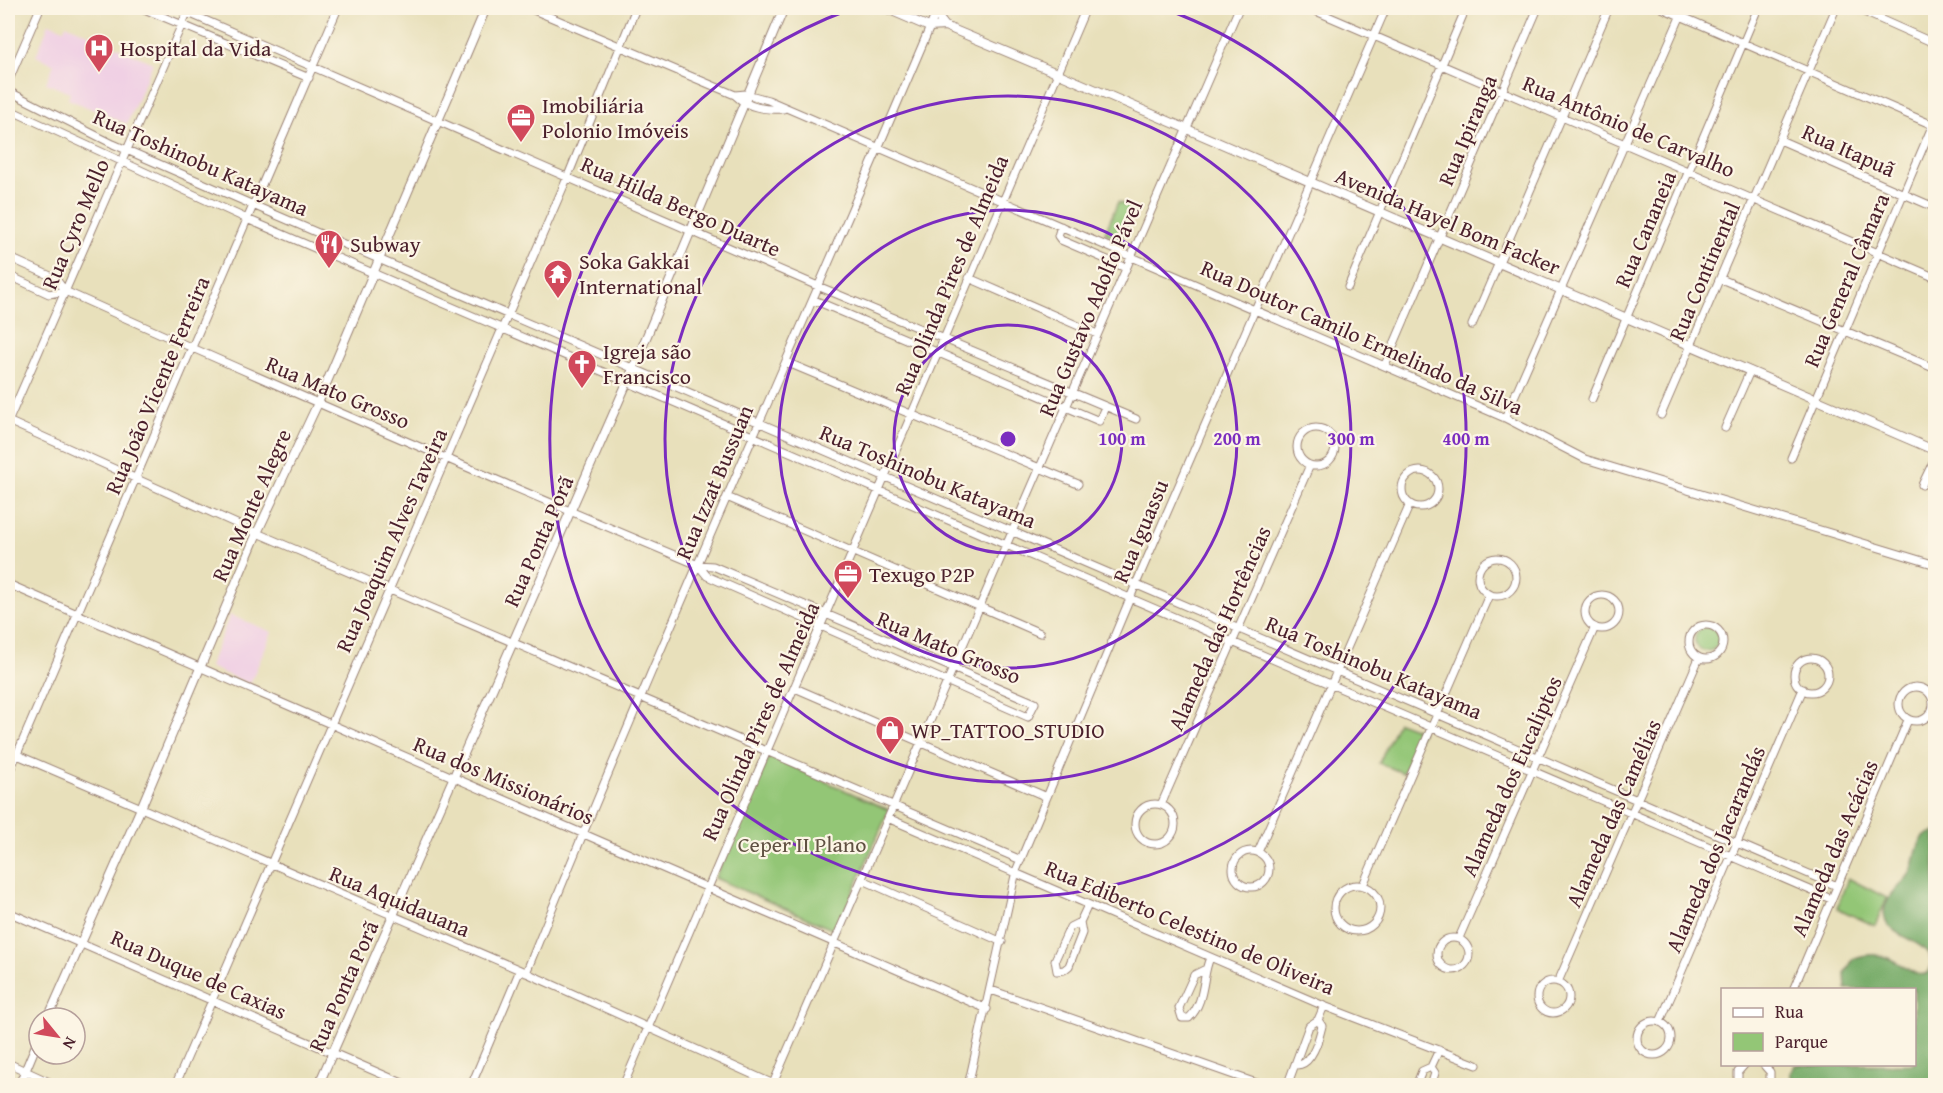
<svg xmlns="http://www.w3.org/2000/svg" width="1943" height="1093" font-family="'Gentium Book Plus',serif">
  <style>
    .built { fill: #f0d0e4 }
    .green { fill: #93c676; stroke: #6e7250; stroke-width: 1.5 }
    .forest { fill: #76ab67; stroke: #606549; stroke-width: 1.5 }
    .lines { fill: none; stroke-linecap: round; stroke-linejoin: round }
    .minor-casing { stroke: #998073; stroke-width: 9 }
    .tertiary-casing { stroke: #998073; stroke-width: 10 }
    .minor { stroke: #fff; stroke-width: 7 }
    .tertiary { stroke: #fff; stroke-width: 8 }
    .ring { fill: none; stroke: #7b2cbf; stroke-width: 3 }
    .labels { text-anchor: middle; stroke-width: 4.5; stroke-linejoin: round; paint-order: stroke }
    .poi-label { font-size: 22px; fill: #4a1f2b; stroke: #fcf5e5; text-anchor: start }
    .street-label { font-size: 22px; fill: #4a1f2b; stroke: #fcf5e5 }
    .park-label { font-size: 22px; fill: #605142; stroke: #fcf5e5 }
    .centre { fill: #7b2cbf; stroke: #fcf5e5; stroke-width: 3 }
    .ring-label { font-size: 18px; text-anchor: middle; font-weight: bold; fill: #7b2cbf; stroke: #fcf5e5; stroke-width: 4.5; stroke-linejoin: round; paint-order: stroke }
  </style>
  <rect width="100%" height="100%" fill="#fcf5e5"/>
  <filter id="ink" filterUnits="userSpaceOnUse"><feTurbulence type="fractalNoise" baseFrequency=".0167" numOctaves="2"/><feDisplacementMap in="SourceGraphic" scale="12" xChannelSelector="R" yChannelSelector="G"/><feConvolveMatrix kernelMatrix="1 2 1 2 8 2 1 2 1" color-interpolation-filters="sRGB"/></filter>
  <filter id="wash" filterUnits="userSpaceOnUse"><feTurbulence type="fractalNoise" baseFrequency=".008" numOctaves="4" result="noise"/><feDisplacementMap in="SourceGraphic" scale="24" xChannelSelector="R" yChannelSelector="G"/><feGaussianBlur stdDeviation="1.35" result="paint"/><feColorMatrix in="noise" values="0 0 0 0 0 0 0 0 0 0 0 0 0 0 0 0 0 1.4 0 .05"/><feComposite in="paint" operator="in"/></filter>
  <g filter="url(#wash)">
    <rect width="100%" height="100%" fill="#e8e0bb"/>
    <path class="built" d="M49,23L64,29L66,24L153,63L127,124L68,99L70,93L46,83L54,64L36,56Z
      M230,615L272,632L250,684L209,667Z"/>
    <path class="green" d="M1118,202L1135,209L1121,241L1105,233Z
      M1695 639a12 12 0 1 1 24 0a12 12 0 1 1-24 0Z
      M1398,722L1422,731L1403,773L1379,763Z
      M769,756L889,810L836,931L715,878Z
      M1848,878L1887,898L1875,926L1837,908Z"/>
    <path class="forest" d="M1935,832V1085H1893L1880,1081L1871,1085H1794L1790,1073L1795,1065L1914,1064V990L1846,989L1845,974L1853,959C1894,942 1909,983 1928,973L1932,965C1930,940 1895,940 1886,921C1877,900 1902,887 1910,873C1919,857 1913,836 1935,832Z"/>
  </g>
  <g filter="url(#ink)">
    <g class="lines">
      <g class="minor-casing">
        <path id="minor" d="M142,8L309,78
          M177,8L820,287L1136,419
          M529,8L735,95C748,108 765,110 783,109
          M1309,8L1936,278
          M1662,8L1935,126
          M1855,8L1936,44
          M8,82L40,8
          M8,91L113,144L253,205L1837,886
          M735,95L746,94L768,100L1505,418L1585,459L1936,565
          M8,109L247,219L1831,899
          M1780,140L1936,208
          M1061,226L1058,236L1061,240L1126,268
          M8,257L55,278L65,291C275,386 486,476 698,565L713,566L1035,703L1028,717L707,576L698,565
          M8,275L49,294L65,291
          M969,278L1097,334
          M1721,279L1936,369
          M1348,287L1466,8
          M814,300L1099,421L1105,407
          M1472,325L1609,8
          M786,362L1078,484
          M1385,365L1538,8
          M1592,399L1758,8
          M1661,415L1836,8
          M1505,418L1684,8
          M8,421L257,533L1021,860
          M8,422L189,8
          M1725,428L1750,371
          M1297 447a19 19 0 1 1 38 0a19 19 0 1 1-38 0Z
          M1791,458L1936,117
          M1402 489a18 18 0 1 1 36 0a18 18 0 1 1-36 0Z
          M1922,485L1936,456
          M727,497L1040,633
          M1478 577a19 19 0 1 1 38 0a19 19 0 1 1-38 0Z
          M8,584L987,1009
          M1585 612a17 17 0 1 1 34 0a17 17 0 1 1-34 0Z
          M1689 642a17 17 0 1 1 34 0a17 17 0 1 1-34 0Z
          M1794 675a17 17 0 1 1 34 0a17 17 0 1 1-34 0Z
          M1899 704a17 17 0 1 1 34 0a17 17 0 1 1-34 0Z
          M795,688L1047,797
          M8,751L520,970L778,1086
          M8,775L338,8
          M1135 824a20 20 0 1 1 40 0a20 20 0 1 1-40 0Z
          M1161,805L1310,465
          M890,819L1324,1006L1477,1065
          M1233 869a18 18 0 1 1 36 0a18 18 0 1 1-36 0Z
          M1258,852L1410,504
          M863,880L1002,942
          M1334 908a23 23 0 1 1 46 0a23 23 0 1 1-46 0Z
          M1363,885L1489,595
          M8,912L409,1086
          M1080,922L1070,927L1055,960L1057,971L1064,970L1069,966L1082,933L1080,922L1088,905
          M1459,938L1595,627
          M1437 954a16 16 0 1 1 32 0a16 16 0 1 1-32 0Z
          M1204,970L1194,975L1179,1008L1182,1018H1189C1206,1002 1202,974 1210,958
          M526,973C657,648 802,330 938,8
          M1537 997a16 16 0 1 1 32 0a16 16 0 1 1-32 0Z
          M1558,982L1699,658
          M991,990L1265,1086
          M1793,990L1908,720
          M1637 1038a17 17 0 1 1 34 0a17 17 0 1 1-34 0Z
          M1660,1022L1803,689
          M8,1063L58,1086
          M1763,1064L1770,1072V1086
          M1297,1065C1312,1065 1319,1039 1322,1026L1318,1020
          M175,1086L568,176L636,8
          M471,1086L520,970
          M623,1086L1086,8
          M772,1086L1239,8
          M968,1086L1016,871L1136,584L1386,8
          M1287,1086L1309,1026L1318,1020L1324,1006
          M1416,1086L1422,1071L1431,1067L1439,1050
          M1431,1086L1435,1073L1431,1067
          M1738,1086V1072L1745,1064"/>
      </g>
      <g class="tertiary-casing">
        <path id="tertiary" d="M885,8L929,27L945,26L1059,74L1936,451
          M923,8L935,13L945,26
          M48,1018L141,808L257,533L318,403L486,8
          M19,1086L39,1038
          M318,1086L633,369L784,8"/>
      </g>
      <use href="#minor" class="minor"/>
      <use href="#tertiary" class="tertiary"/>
    </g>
  </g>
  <g class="ring">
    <circle cx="1008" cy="439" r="114"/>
    <circle cx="1008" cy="439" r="229"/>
    <circle cx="1008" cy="439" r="343"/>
    <path d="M1165 9A458 458 0 1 1 851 9"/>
  </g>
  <defs>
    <g id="hospital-pin" transform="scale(1.5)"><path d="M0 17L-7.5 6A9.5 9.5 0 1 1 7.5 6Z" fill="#d1495b" stroke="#fcf5e5"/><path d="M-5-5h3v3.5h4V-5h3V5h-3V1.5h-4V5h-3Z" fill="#fff"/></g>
    <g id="office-pin" transform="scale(1.5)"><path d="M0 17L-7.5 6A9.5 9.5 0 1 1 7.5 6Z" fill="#d1495b" stroke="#fcf5e5"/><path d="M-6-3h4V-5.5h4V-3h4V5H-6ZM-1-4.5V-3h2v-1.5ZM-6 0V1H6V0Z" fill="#fff"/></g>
    <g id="restaurant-pin" transform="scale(1.5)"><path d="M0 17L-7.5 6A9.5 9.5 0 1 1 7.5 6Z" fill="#d1495b" stroke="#fcf5e5"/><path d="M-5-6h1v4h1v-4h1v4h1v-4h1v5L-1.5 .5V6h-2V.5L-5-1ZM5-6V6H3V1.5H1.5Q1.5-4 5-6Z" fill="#fff"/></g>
    <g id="temple-pin" transform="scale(1.5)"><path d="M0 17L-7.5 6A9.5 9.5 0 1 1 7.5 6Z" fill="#d1495b" stroke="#fcf5e5"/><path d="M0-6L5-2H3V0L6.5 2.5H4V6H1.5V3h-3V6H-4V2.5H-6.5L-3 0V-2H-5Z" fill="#fff"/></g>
    <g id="church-pin" transform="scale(1.5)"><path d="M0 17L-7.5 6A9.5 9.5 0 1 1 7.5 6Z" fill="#d1495b" stroke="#fcf5e5"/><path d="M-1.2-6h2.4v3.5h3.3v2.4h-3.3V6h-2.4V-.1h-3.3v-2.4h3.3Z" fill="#fff"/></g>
    <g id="shop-pin" transform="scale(1.5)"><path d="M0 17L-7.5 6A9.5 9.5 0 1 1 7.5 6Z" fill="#d1495b" stroke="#fcf5e5"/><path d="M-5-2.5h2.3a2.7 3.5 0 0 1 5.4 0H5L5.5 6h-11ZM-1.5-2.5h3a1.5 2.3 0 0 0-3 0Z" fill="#fff"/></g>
  </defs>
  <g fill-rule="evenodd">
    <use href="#hospital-pin" x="99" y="48"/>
    <use href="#office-pin" x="521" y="118"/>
    <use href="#restaurant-pin" x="329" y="244"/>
    <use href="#temple-pin" x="558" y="274"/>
    <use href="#church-pin" x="582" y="364"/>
    <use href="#office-pin" x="848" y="574"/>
    <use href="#shop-pin" x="890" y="730"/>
  </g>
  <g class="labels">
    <g class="poi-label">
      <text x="120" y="56">Hospital da Vida</text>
      <text x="542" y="113">Imobiliária<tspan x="542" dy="25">Polonio Imóveis</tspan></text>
      <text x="350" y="252">Subway</text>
      <text x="579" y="269">Soka Gakkai<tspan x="579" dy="25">International</tspan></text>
      <text x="603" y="359">Igreja são<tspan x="603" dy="25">Francisco</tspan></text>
      <text x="869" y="582">Texugo P2P</text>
      <text x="911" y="738">WP_TATTOO_STUDIO</text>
    </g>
    <g class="street-label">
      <text transform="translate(1629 126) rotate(23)" y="8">Rua Antônio de Carvalho</text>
      <text transform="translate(1467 130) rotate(-67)" y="8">Rua Ipiranga</text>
      <text transform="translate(1849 150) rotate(24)" y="8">Rua Itapuã</text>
      <text transform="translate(201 162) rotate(24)" y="8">Rua Toshinobu Katayama</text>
      <text transform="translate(681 206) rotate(24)" y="8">Rua Hilda Bergo Duarte</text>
      <text transform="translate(1448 221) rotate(23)" y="8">Avenida Hayel Bom Facker</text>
      <text transform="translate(75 224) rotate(-67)" y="8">Rua Cyro Mello</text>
      <text transform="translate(1645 229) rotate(-67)" y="8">Rua Cananeia</text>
      <text transform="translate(1704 271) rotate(-67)" y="8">Rua Continental</text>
      <text transform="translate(951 275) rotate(-67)" y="8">Rua Olinda Pires de Almeida</text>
      <text transform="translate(1846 280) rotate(-67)" y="8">Rua General Câmara</text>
      <text transform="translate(1090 308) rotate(-67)" y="8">Rua Gustavo Adolfo Pável</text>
      <text transform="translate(1362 337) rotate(24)" y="8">Rua Doutor Camilo Ermelindo da Silva</text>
      <text transform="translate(157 385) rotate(-67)" y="8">Rua João Vicente Ferreira</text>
      <text transform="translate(338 392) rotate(23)" y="8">Rua Mato Grosso</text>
      <text transform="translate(928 476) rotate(23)" y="8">Rua Toshinobu Katayama</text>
      <text transform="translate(714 482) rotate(-67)" y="8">Rua Izzat Bussuan</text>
      <text transform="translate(251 505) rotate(-66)" y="8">Rua Monte Alegre</text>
      <text transform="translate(1140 531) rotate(-67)" y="8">Rua Iguassu</text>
      <text transform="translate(391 540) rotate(-66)" y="8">Rua Joaquim Alves Taveira</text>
      <text transform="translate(538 541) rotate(-66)" y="8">Rua Ponta Porã</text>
      <text transform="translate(1219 628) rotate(-66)" y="8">Alameda das Hortências</text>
      <text transform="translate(949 647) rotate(23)" y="8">Rua Mato Grosso</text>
      <text transform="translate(1374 667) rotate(23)" y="8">Rua Toshinobu Katayama</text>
      <text transform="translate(760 721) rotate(-66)" y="8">Rua Olinda Pires de Almeida</text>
      <text transform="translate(1511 776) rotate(-66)" y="8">Alameda dos Eucaliptos</text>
      <text transform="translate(504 780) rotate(23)" y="8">Rua dos Missionários</text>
      <text transform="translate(1613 813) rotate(-66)" y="8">Alameda das Camélias</text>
      <text transform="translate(1834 848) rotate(-67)" y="8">Alameda das Acácias</text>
      <text transform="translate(1715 849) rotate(-67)" y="8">Alameda dos Jacarandás</text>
      <text transform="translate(400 901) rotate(23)" y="8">Rua Aquidauana</text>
      <text transform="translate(1190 927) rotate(23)" y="8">Rua Ediberto Celestino de Oliveira</text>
      <text transform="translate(199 974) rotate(24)" y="8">Rua Duque de Caxias</text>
      <text transform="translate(343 986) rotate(-66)" y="8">Rua Ponta Porã</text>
    </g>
    <g class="park-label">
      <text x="802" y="852">Ceper II Plano</text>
    </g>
  </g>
  <circle cx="1008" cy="439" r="9" class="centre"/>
  <g class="ring-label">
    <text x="1122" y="445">100 m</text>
    <text x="1237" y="445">200 m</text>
    <text x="1351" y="445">300 m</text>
    <text x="1466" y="445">400 m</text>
  </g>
  <rect width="1943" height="1093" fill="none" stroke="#fcf5e5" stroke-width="30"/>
  <rect x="1721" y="988" width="195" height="78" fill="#fcf5e5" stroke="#b59f9b" stroke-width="1.5"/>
  <rect x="1733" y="1008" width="30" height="9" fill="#ffffff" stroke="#b59f9b" stroke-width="1.5"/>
  <text x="1775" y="1018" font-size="18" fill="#4a1f2b">Rua</text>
  <rect x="1733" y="1033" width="30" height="18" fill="#93c676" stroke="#b59f9b" stroke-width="1.5"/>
  <text x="1775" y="1048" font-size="18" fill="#4a1f2b">Parque</text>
  <g transform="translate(57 1036) rotate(120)"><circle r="28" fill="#fcf5e5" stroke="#b59f9b" stroke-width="1.5"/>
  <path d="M0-4.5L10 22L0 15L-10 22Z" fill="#d1495b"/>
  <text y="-9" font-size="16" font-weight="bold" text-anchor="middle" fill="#4a1f2b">N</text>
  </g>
</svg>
